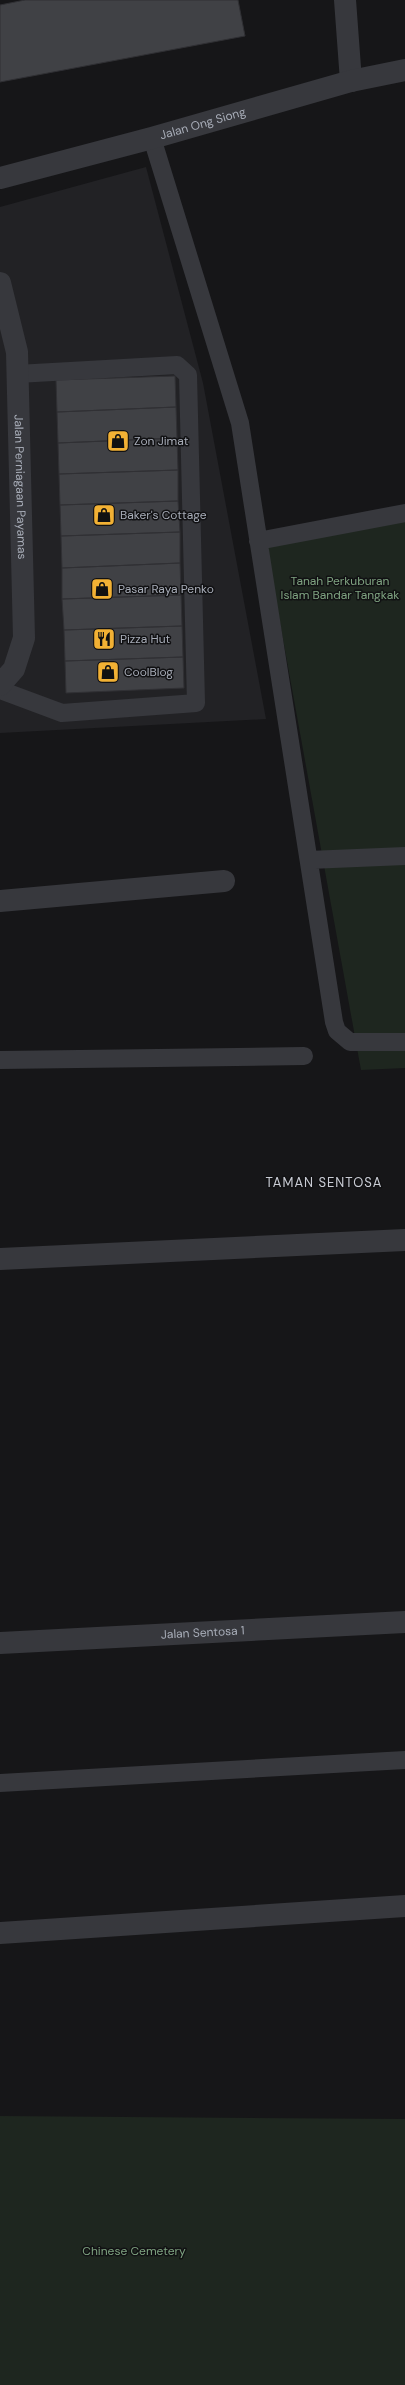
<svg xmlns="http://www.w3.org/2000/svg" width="405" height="2385" font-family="'DM Sans',sans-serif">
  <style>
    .built { fill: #222225 }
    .green { fill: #1e261f }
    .building { fill: #404145; stroke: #303034 }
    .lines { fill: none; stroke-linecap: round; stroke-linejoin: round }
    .service { stroke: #37383d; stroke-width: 18 }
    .minor { stroke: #37383d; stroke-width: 22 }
    .tertiary { stroke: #37383d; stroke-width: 22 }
    .labels { text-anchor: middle; stroke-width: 3; stroke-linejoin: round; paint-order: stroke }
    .street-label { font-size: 12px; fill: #a8adb8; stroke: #111113 }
    .poi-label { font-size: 12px; fill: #a8adb8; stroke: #111113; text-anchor: start }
    .park-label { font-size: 12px; fill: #7fa381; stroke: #111113 }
    .neighbourhood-label { font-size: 13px; letter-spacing: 1px; fill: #c9ccd4; stroke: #111113 }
  </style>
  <rect width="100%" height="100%" fill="#161618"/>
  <path class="built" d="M146,167L203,383L266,719L0,733V207Z"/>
  <path class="green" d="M405,508V1068L361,1070L264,534Z
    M0,2116L405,2119V2385H0Z"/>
  <path class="building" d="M25,0H238L245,36L0,82V5Z
    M175,376L176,407L57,412L56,380Z
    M176,407L177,438L58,443L57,412Z
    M177,438L178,470L59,474L58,443Z
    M178,470V501L60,505L59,474Z
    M178,501L180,532L61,536L60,505Z
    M180,532V563L62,568L61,536Z
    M180,563L181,595L62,599V568Z
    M181,595L182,626L64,630L62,599Z
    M182,626L183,657L65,661L64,630Z
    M183,657L184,688L66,693L65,661Z"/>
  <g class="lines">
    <path class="service" d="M152,138L240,423L334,1022L337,1031L350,1042H405
      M258,541L405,513
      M0,690L62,713L196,703L188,375L177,365L17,374
      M309,860L405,856
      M0,1060L304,1056
      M0,1783L405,1760"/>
    <g class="minor">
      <path id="s1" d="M0,283L17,352L24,638L14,669L0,685"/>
      <path d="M0,901L224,881"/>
      <path d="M0,1259L405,1240"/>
      <path id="s2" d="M0,1643L405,1622"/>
      <path d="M0,1933L405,1906"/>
    </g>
    <g class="tertiary">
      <path d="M345,0L351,81"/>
      <path id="s3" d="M0,178L152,138L351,81L405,70"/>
    </g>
  </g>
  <defs>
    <g id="shop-square" transform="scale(1.15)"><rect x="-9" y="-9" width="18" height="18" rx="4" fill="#f2b134" stroke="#111113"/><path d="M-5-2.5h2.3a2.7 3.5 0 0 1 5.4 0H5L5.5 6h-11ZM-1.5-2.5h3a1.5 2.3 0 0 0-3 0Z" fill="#111"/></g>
    <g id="restaurant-square" transform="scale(1.15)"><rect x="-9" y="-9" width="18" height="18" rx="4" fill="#f2b134" stroke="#111113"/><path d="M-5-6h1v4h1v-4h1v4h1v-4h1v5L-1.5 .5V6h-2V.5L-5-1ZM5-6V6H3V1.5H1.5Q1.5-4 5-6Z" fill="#111"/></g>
  </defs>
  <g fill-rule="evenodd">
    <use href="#shop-square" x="118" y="441"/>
    <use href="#shop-square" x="104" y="515"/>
    <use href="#shop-square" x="102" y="589"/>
    <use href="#restaurant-square" x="104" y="639"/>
    <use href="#shop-square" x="108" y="672"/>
  </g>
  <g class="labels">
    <g class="street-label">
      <text dy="4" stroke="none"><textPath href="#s3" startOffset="210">Jalan Ong Siong</textPath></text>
      <text dy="4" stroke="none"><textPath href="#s1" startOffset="206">Jalan Perniagaan Payamas</textPath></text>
      <text dy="4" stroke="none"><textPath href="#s2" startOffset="203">Jalan Sentosa 1</textPath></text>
    </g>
    <g class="poi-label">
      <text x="134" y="445">Zon Jimat</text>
      <text x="120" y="519">Baker's Cottage</text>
      <text x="118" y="593">Pasar Raya Penko</text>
      <text x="120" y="643">Pizza Hut</text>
      <text x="124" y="676">CoolBlog</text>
    </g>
    <g class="park-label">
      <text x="340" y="585">Tanah Perkuburan<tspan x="340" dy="14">Islam Bandar Tangkak</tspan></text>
      <text x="134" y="2255">Chinese Cemetery</text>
    </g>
    <g class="neighbourhood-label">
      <text x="324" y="1187">TAMAN SENTOSA</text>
    </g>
  </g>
</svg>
